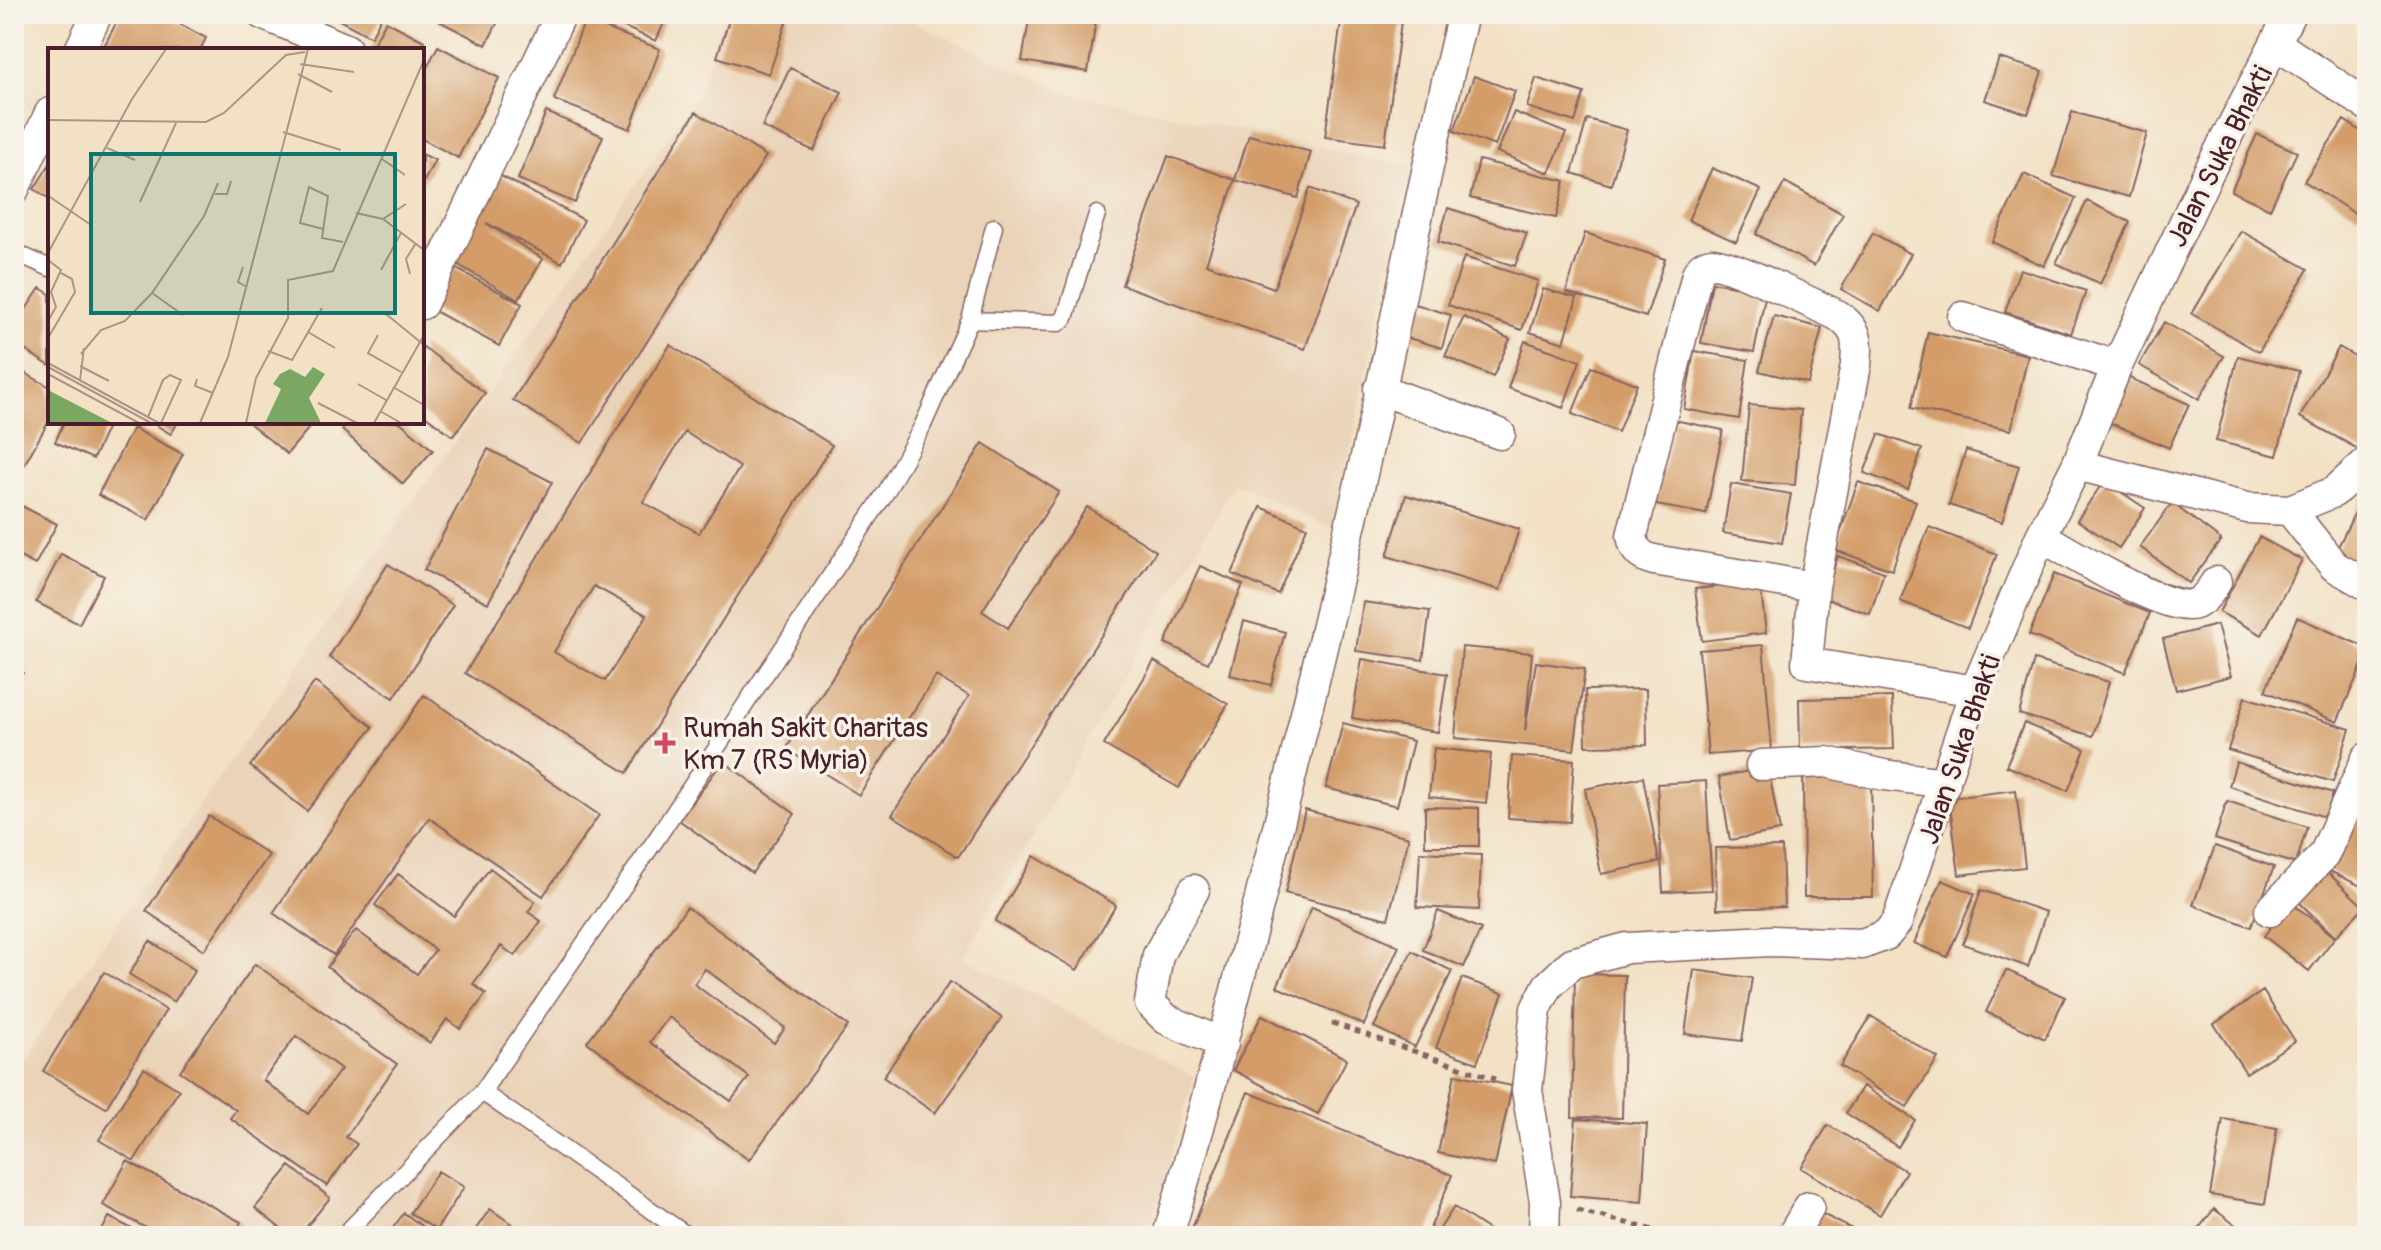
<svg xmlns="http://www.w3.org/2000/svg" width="2381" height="1250" font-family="Pangolin,sans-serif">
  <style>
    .built { fill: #ead3b8 }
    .building { fill: #d39c67; fill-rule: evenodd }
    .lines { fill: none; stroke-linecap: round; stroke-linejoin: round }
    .service-casing { stroke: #856361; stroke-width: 19 }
    .minor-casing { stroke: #856361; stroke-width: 33 }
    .path { stroke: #856361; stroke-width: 5; stroke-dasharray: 6 6; stroke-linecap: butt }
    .service { stroke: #fff; stroke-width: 16 }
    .minor { stroke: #fff; stroke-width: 30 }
    .poi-dot { fill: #d1495b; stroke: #f7f3e8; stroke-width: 3 }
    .labels { text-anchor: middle; stroke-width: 7; stroke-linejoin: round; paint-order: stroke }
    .street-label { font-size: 28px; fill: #4a1f2b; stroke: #f7f3e8 }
    .poi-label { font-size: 28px; fill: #4a1f2b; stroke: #f7f3e8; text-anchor: start }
    .inset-road { fill: none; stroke: #af9387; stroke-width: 2 }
    .view { fill: #0f766e; fill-opacity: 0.15; stroke: #0f766e; stroke-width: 4 }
    .inset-edge { fill: none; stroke: #4a1f2b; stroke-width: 4 }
  </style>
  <rect width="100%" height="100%" fill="#f7f3e8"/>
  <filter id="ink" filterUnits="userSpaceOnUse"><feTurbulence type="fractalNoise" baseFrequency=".0125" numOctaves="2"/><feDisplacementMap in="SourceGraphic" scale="16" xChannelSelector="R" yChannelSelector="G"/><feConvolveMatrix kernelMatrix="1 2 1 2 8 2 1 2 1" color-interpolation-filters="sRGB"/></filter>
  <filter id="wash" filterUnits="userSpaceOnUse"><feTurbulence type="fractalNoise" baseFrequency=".006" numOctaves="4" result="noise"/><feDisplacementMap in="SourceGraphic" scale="32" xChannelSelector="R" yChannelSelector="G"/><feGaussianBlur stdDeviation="1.8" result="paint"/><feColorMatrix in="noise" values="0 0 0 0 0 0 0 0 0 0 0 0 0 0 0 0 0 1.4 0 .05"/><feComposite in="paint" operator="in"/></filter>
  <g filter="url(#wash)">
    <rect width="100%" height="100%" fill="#f2e1c5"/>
    <path class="built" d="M725,14H897L1065,92L1411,167L1333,529L1235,483L963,958L1194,1077L1148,1236H14V1071L698,95Z"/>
    <g id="blocks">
      <path class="building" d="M121,14H161L206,38L200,50H102Z
        M317,14H383L371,37L328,14L326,19Z
        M443,14H502L486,45L439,21Z
        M594,14H668L656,41Z
        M731,14H789L769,74L717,57Z
        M1030,14H1097L1088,72L1022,61Z
        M1342,14H1402L1385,145L1325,137Z
        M585,20L660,49L630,129L554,100Z
        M386,21L424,41L419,50H370Z
        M438,46L499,78L458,158L422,139V77Z
        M1999,58L2042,71L2028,114L1985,100Z
        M790,68L842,92L814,151L762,127Z
        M1474,76L1515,91L1495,146L1454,131Z
        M1536,78L1584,93L1575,122L1527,107Z
        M546,112L603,136L575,203L518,179Z
        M696,112L766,156L582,443L513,400Z
        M1514,112L1566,133L1549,173L1497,152Z
        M2072,112L2147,133L2129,197L2053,176Z
        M1587,119L1627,130L1611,185L1572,173Z
        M2344,120L2367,135V200L2357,215L2304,181Z
        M2257,134L2297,152L2270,209L2231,191Z
        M1249,135L1311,152L1298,198L1235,180L1206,264L1274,288L1310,188L1356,205L1305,349L1122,285L1168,156L1235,180Z
        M422,154L435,160L422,185Z
        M1479,160L1565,181L1556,218L1470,198Z
        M50,164V199L34,189Z
        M1712,168L1761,190L1736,242L1688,220Z
        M2024,174L2076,198L2044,266L1992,242Z
        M501,176L584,220L562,263L486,223L543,259L518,300L452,261Z
        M1785,182L1843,214L1814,266L1756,234Z
        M2087,201L2130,222L2100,284L2056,263Z
        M1448,208L1527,233L1515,266L1438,242Z
        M2241,231L2308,269L2259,352L2192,314Z
        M1585,233L1665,259L1646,317L1566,292Z
        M1873,233L1911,254L1880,311L1841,289Z
        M1464,257L1538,281L1522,330L1448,305Z
        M455,268L522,304L499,346L431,309Z
        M2020,269L2086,291L2071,334L2005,312Z
        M1712,282L1766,292L1754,352L1701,343Z
        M40,288L50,294V366L14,343V327Z
        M1543,289L1577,298L1564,343L1530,332Z
        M1415,304L1451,315L1442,348L1405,337Z
        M1774,316L1822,328L1808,383L1759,371Z
        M1464,317L1510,339L1493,377L1445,356Z
        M2164,322L2224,356L2199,399L2139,365Z
        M1928,332L2028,355L2011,430L1911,408Z
        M1525,341L1580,361L1563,408L1508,388Z
        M670,345L832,445L627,773L465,673ZM685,432L740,467L699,533L643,502ZM594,586L647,615L605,681L554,652Z
        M422,346L485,393L453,436L422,413Z
        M2339,347L2367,363V454L2300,417Z
        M1694,351L1748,360L1739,419L1684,409Z
        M2238,356L2299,371L2277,456L2216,441Z
        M14,367L50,387V419L24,465L14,459Z
        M1591,367L1637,384L1618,432L1572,414Z
        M2125,376L2189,404L2169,448L2106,421Z
        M1749,405L1801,410L1795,485L1742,481Z
        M1674,420L1723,430L1706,514L1656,505Z
        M64,422H110L93,459L55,442Z
        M151,422H178L171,434Z
        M248,422H314L287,454Z
        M349,422H400L433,450L403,484L342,430Z
        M133,428L183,454L148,520L98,495Z
        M1879,434L1922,449L1908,489L1864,473Z
        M983,443L1059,492L982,611L1008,628L1087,507L1156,551L958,857L892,815L969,696L936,676L859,795L786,749Z
        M488,449L552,482L488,603L424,570Z
        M1966,450L2019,466L2002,522L1949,505Z
        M2104,481L2145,508L2119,548L2077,520Z
        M1858,482L1916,501L1892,570L1834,550Z
        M1731,484L1791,494L1782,543L1723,533Z
        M2367,488V571L2334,555Z
        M1406,495L1519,529L1500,590L1387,556Z
        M14,502L57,524L35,565L14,554Z
        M2172,503L2221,540L2189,583L2140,547Z
        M1261,507L1307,527L1278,594L1232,574Z
        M1929,527L1997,554L1968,628L1900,601Z
        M2259,537L2302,560L2262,635L2219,612Z
        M61,554L104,576L79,624L36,602Z
        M1838,556L1884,572L1870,614L1824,598Z
        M388,564L453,605L394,698L329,657Z
        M1200,566L1243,585L1208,663L1165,643Z
        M2054,574L2150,613L2125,673L2029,635Z
        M1760,582L1766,633L1702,641L1695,589Z
        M1363,602L1430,611L1423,660L1356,651Z
        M2297,617L2367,648V654L2337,722L2265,691Z
        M1244,621L1285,632L1271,685L1230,675Z
        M2217,625L2231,676L2176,690L2163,639Z
        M1763,645L1772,750L1708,755L1699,650Z
        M1462,647L1532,653L1525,731L1536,662L1585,669L1574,750L1455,738Z
        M1362,659L1447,674L1438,732L1352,718Z
        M2034,660L2109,682L2093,736L2019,714Z
        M1154,661L1228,704L1179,788L1104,745Z
        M14,666L23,673L14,683Z
        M315,682L373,727L307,811L250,766Z
        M1646,689L1647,745L1586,746L1585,690Z
        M424,695L599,815L543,896L429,818L334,955L273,913Z
        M1892,697L1894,749L1800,751L1799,699Z
        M2245,697L2350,729L2333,782L2228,750Z
        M1343,723L1413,741L1397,806L1326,788Z
        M2024,723L2085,749L2068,791L2006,766Z
        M1434,748L1491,754L1486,803L1429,797Z
        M1512,756L1574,760L1570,822L1508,818Z
        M723,761L795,814L752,873L679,820Z
        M2236,762L2333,793L2325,817L2229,786Z
        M1768,767L1780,831L1730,840L1719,777Z
        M1643,777L1659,862L1601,874L1585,789Z
        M1803,777H1871L1873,897H1804Z
        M2367,780V889L2323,868L2364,907L2335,937L2294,897Z
        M1706,781L1712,890L1663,892L1657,784Z
        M2016,790L2025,867L1959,875L1949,798Z
        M2227,801L2307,827L2296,864L2215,839Z
        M1425,807L1479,808V846H1425Z
        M1305,810L1409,837L1388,919L1285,893Z
        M209,816L269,855L204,950L146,911Z
        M2215,846L2274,867L2251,927L2193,905Z
        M1782,847L1784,907L1717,909L1715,848Z
        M1420,852L1481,855L1479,910L1417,907Z
        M1034,856L1116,905L1077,970L995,921Z
        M490,868L535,902L528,912L541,921L515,956L501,946L473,984L486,994L460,1029L447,1019L430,1043L327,967L356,930L417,974L435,950L375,905L398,874L454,916Z
        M1942,880L1975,894L1947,957L1914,943Z
        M1981,890L2046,912L2028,967L1963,944Z
        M2290,902L2335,937L2309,971L2264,936Z
        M687,907L848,1026L749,1160L587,1042ZM705,969L785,1028L774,1043L694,984ZM669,1017L749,1077L731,1101L650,1042Z
        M1312,907L1399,946L1364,1025L1277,987Z
        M1438,911L1481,929L1464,967L1423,950Z
        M150,941L195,970L174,1002L129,974Z
        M1412,951L1452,971L1415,1047L1374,1027Z
        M255,964L397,1064L346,1137L357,1144L327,1186L230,1118L236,1110L180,1071ZM296,1036L341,1069L308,1114L263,1080Z
        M1694,970L1752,978L1742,1041L1685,1034Z
        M2006,970L2065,997L2045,1039L1986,1012Z
        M104,972L166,1010L106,1108L43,1071Z
        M1575,974L1625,975L1622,1118L1572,1117Z
        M1462,978L1503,993L1477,1063L1436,1048Z
        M950,982L1002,1018L935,1113L883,1077Z
        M2263,991L2295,1041L2246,1073L2214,1024Z
        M1262,1015L1347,1059L1318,1114L1233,1070Z
        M1871,1016L1938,1058L1907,1107L1840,1066Z
        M144,1068L179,1090L134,1161L99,1140Z
        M1455,1074L1512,1086L1495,1165L1438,1153Z
        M1863,1086L1915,1120L1898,1147L1846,1113Z
        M1248,1092L1452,1175L1427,1236H1189Z
        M1576,1119L1647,1124L1642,1202L1570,1196Z
        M2223,1119L2277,1128L2265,1204L2210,1195Z
        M1828,1125L1906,1171L1880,1215L1801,1168Z
        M127,1161L241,1222L234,1236H161L103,1205Z
        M290,1166L330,1198L299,1236H290L255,1208Z
        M438,1171L464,1187L436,1230L410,1213Z
        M1454,1207L1498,1236H1435Z
        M490,1209L515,1226L509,1236H471Z
        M1813,1209L1865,1236H1799Z
        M2214,1209L2250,1236H2193Z
        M404,1213L435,1236H387Z
        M109,1217L146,1236H99Z"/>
    </g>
  </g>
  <g filter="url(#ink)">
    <use href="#blocks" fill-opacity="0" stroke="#856361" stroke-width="2"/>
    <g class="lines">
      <g class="service-casing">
        <path id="service" d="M14,252L50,268
          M970,320L1059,323L1065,318L1097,214
          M482,1092L688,1236
          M343,1236L482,1092L659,835L886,492L922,427L970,320L994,227"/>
      </g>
      <g class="minor-casing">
        <path id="minor" d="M262,14L346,49
          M2276,44L2367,105
          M80,50L97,14
          M14,189L50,113
          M422,304L561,14
          M1963,317L2117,366
          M1379,389L1500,434
          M2077,465L2247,508L2290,510L2334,566L2367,585
          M2290,510L2334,492L2367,462
          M2041,536C2067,551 2169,614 2195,604C2205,600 2211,590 2216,582
          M1814,587L1654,560C1639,556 1635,551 1632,536L1697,274C1700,267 1704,264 1712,263C1728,262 1817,306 1837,315C1859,330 1858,341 1856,365L1814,587L1807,663L1975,691
          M1761,765L1826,762L1884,775L1945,783
          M1194,890L1158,955L1150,1003L1166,1019L1223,1044
          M2270,911L2324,855L2367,758
          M1168,1236C1243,977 1308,715 1367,452C1400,306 1427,159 1463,14
          M1544,1236L1545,1202L1527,1090L1536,1009L1548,986L1572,963L1627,948L1771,941L1862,944L1886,935L1897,922L1975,691L2041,536L2077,465L2117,366L2206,177L2290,14
          M1792,1236L1809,1207"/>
      </g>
      <path class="path" d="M1332,1023L1495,1079
        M1577,1210L1676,1236"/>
      <use href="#service" class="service"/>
      <use href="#minor" class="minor"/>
    </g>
  </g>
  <path class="poi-dot" d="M661 731h8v8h8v8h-8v8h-8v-8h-8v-8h8z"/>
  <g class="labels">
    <g class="street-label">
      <text transform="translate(2219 156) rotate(-63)" y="10">Jalan Suka Bhakti</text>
      <text transform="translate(1959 749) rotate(-71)" y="10">Jalan Suka Bhakti</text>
    </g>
    <g class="poi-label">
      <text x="683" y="737">Rumah Sakit Charitas<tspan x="683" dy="32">Km 7 (RS Myria)</tspan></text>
    </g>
  </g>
  <g transform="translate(48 48)">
    <rect width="376" height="376" fill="#f2e1c5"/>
    <path d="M265,319L277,326L261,350L273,375H217L233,341L225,336L232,326L242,321L257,329ZM0,342L64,375H0Z" fill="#7aa862"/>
    <path class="inset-road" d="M252,16L306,24M250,26L284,44M0,72L158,74L176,65L238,7L257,4M235,84L293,102M59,100L87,112M334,111L357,127M167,146H179L183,133M2,149L43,177M92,154L128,75M308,165L335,171L376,202M335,171L358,156M275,181L252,175L261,139L280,148L274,190L295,194M0,205L84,51L118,1M0,212L13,222L3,244L8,259L0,273M195,219L190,234L199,239M333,222L353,185M362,226L358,211L368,195M104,245L135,267M338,266L376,297M260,284L287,300M330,287L320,305L353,324M0,290L27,244L24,231L13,225M220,303L244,312L274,260M33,306L53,282L77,273L104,245L156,168L170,135M0,315L111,375M32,318L61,333M0,319L103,375M0,326L91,375M149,331L147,338L165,345M32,332L36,300M310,336L338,352M345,339L376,357M270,355L309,375M332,363L353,375M100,369L115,332L122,327L133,332L113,375M152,375L180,309L260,1M198,375L208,330L240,270V232L285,223L376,12M326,375L376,287"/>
    <path class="view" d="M43,106H347V265H43Z"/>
    <rect width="376" height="376" class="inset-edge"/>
  </g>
  <rect width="2381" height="1250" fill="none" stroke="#f7f3e8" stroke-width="48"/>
</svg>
